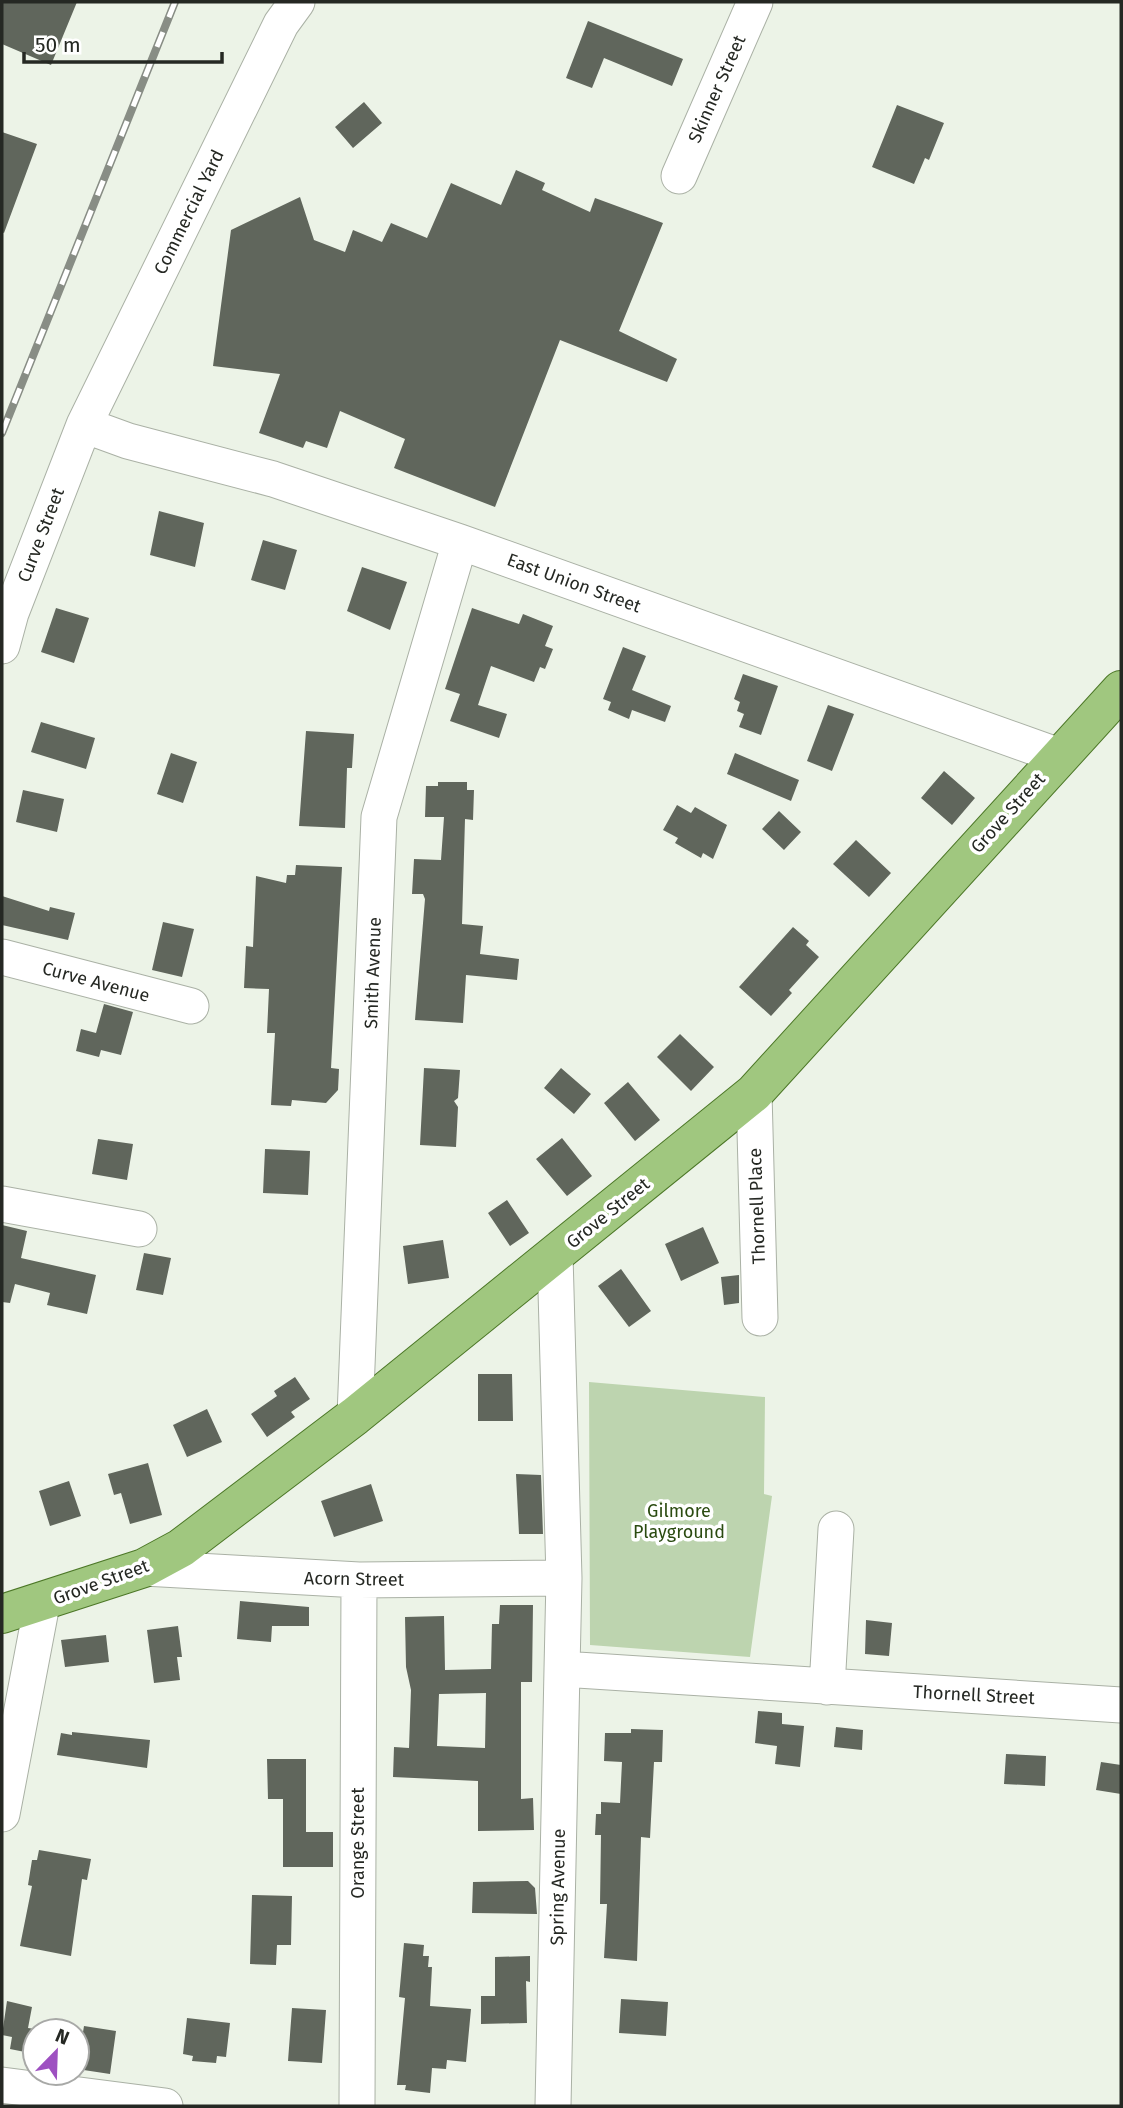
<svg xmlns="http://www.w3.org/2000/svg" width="1123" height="2108" font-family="'Fira Sans',sans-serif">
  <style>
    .green { fill: #bdd4af }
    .building { fill: #60665c; fill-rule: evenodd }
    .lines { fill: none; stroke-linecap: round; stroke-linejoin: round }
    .minor-casing { stroke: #aab1a5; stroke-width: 37 }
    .major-casing { stroke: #4c7727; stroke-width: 40 }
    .minor { stroke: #fff; stroke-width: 35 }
    .major { stroke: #a0c77f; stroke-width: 38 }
    .rail-casing { stroke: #888d85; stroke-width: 8 }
    .rail { stroke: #fff; stroke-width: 5; stroke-dasharray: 16; stroke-linecap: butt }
    .labels { text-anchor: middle; stroke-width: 7; stroke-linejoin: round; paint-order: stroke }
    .street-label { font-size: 18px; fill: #252823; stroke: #fff }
    .park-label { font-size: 18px; fill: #2b4b11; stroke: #fff }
  </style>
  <rect width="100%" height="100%" fill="#ecf3e7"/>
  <path class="green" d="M589,1382L765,1397L764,1494L772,1496L750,1657L590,1645Z"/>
  <path class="building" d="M2,2H77L51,65L2,44Z
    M588,21L683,59L672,86L604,58L592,88L566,78Z
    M364,102L382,123L353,148L335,127Z
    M897,105L944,123L929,160L925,158L914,184L872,167Z
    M2,132L37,144L4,233L2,232Z
    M516,170L545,183L542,190L590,212L595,198L663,223L619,331L677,359L667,382L560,340L495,507L394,468L405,439L340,411L327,448L306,441L303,448L259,433L280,374L213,366L231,230L300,197L314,240L345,252L353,230L382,242L391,223L427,238L451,183L501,205Z
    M159,511L204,523L195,567L150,555Z
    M263,540L297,550L285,590L251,580Z
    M362,567L407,582L390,630L347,611Z
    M56,608L89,618L74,663L41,652Z
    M472,608L519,624L523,614L553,626L545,646L553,649L545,669L540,667L534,682L491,666L478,705L507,714L499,738L450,721L460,694L445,689Z
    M623,647L646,656L632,690L671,706L665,722L632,710L629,719L608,710L611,702L603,699Z
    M743,674L778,686L761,735L739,727L744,714L737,711L740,702L734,699Z
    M828,705L854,714L832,771L807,761Z
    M41,722L95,738L86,769L31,752Z
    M306,731L354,734L352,768H347L345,828L299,826Z
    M171,753L197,762L183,803L157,794Z
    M735,753L799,780L791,801L727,774Z
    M944,771L975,798L952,825L921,798Z
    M438,782H467V790H474L473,820L465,819L462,924L483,926L480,954L519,959L517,980L466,975L463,1023L415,1020L425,899L423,894H412L414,859L441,860L444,817H425L426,786H438Z
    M23,790L64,799L57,832L16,822Z
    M677,805L691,813L695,807L727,825L713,859L703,853L701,858L675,843L678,838L663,830Z
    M779,811L801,832L784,850L762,829Z
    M856,840L891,873L869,897L833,864Z
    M296,865L342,867L331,1068L339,1069L338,1090L326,1103L292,1100L291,1106L271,1105L275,1033H267L269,989L244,988L246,946L253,947L256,876L286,883L287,875H295Z
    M2,896L49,911L50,907L75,913L68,940L2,925Z
    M163,922L194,929L182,977L152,970Z
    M793,927L809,941L806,945L819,957L789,990L792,993L771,1016L739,987Z
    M104,1004L133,1012L121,1055L101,1050L99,1057L76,1051L81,1029L96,1033Z
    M680,1034L714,1067L691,1091L657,1057Z
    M424,1068L460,1070L458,1098L454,1101L458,1107L456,1147L420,1145Z
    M561,1068L591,1094L574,1114L544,1088Z
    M628,1082L660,1120L635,1141L604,1103Z
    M562,1138L592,1176L567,1196L536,1159Z
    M98,1139L133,1144L127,1180L92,1174Z
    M265,1149L310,1151L308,1195L263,1193Z
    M507,1200L529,1233L510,1246L488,1213Z
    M2,1225L27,1231L21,1258L96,1275L87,1314L47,1305L50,1293L15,1284L10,1303L2,1302Z
    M703,1227L719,1263L681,1281L665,1244Z
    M443,1240L449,1278L408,1284L403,1246Z
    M144,1253L171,1258L163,1295L136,1290Z
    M621,1269L651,1311L629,1327L598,1286Z
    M739,1275V1303L724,1305L721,1277Z
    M478,1374H512L513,1421H478Z
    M295,1377L310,1399L291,1412L295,1417L267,1437L251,1414L277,1396L274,1391Z
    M207,1409L222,1442L187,1457L173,1425Z
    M148,1463L162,1515L130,1524L121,1493L114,1495L108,1474Z
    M516,1474L541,1475L543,1534H519Z
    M69,1481L81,1516L50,1526L39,1491Z
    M371,1484L383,1521L334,1537L321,1501Z
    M240,1601L309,1607V1626H272L271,1642L237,1639Z
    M500,1605H533L532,1682H521V1799L533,1798L534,1830L478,1831V1781L393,1777L394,1747L409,1748L411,1690L406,1667L405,1617L444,1616L445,1670L491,1669L492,1624H499ZM486,1693L485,1748L437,1746L439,1694Z
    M866,1620L892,1623L889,1656L865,1654Z
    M178,1626L182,1657H177L180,1680L154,1683L147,1630Z
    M106,1635L109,1662L65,1667L61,1640Z
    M758,1711L782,1713V1724L804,1726L800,1767L775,1764L777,1746L755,1743Z
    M836,1727L863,1730L862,1750L834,1747Z
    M631,1729L663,1730L662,1762H654L650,1838L641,1837L637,1961L604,1958L607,1904H600L601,1835H595L596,1814H601V1802L620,1803L622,1762L604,1761L605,1733H631Z
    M72,1732L150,1740L147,1768L57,1755L61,1733L72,1735Z
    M1006,1754L1046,1756L1045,1786L1004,1784Z
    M267,1759H306V1832H333V1867H283V1799H268Z
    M1101,1762L1121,1765V1794L1096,1790Z
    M39,1850L91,1859L87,1880L82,1879L71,1956L20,1946L32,1886L28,1885L32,1860H37Z
    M528,1881L535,1888L537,1914L472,1913L473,1882Z
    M252,1895L292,1896L291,1945H277L276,1965L250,1964Z
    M404,1943L424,1945L423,1956H429L428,1967H432L430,2006L471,2009L466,2062L447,2060L446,2069L432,2068L430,2093L405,2090L406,2085H397L405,1998L399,1997Z
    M530,1956V1982L526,1981L527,2023L481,2024V1996H495V1957Z
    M621,1999L668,2002L666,2036L619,2033Z
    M7,2001L32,2007L28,2028L35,2029V2054L10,2049L12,2037L2,2035Z
    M292,2008L326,2010L322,2063L288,2061Z
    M187,2018L230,2023L226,2057L217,2056L216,2063L192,2061L193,2056L183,2054Z
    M84,2026L116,2031L110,2074L77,2069Z"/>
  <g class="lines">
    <g class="minor-casing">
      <path id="minor" d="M679,176L755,2
        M84,425L128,441L273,479L460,542L1059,756
        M2,646L11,613L84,425L281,24L297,2
        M2,957L191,1006
        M754,1093L760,1318
        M2,1204L139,1229
        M555,1255L564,1578L562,1669L1121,1705
        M355,1416L379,817L460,542
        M144,1568L359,1580L564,1578
        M827,1687L836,1529
        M2,1814L42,1604
        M2,2085L165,2106
        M357,2106L359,1580
        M553,2106L562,1669"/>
    </g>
    <g class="major-casing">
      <path id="major" d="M2,1614L144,1568L181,1548L355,1416L754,1093L1121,690"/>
    </g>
    <use href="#minor" class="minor"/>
    <use href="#major" class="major"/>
    <g class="rail-casing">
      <path id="rail" d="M2,433L175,2"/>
    </g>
    <use href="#rail" class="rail"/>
  </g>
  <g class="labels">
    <g class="street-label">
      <text transform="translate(717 89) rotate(-66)" y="6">Skinner Street</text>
      <text transform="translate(189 212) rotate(-64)" y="6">Commercial Yard</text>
      <text transform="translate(41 535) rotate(-69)" y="6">Curve Street</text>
      <text transform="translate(574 583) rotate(20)" y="6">East Union Street</text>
      <text transform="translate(1008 813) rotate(-48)" y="6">Grove Street</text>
      <text transform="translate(373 973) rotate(-88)" y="6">Smith Avenue</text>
      <text transform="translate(96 982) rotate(15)" y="6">Curve Avenue</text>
      <text transform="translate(757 1206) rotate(-92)" y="6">Thornell Place</text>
      <text transform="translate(608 1213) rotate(-39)" y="6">Grove Street</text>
      <text transform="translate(354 1579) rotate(1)" y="6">Acorn Street</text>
      <text transform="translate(101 1582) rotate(-20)" y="6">Grove Street</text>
      <text transform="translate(974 1695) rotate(3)" y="6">Thornell Street</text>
      <text transform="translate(358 1843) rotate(-90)" y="6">Orange Street</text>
      <text transform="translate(558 1887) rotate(-89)" y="6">Spring Avenue</text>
    </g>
    <g class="park-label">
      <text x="679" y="1517">Gilmore<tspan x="679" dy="21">Playground</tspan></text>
    </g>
  </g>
  <rect width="1123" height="2108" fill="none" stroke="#252823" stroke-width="7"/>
  <g transform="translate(56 2052) rotate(23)"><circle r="33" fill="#ffffff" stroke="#a8a9a7" stroke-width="2"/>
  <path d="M0-5L12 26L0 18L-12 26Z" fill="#9e50c1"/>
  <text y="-10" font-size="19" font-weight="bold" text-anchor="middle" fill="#252823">N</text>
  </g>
  <path d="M24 52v10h198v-10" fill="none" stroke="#252823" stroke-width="3.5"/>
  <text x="35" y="52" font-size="21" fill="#252823" stroke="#ffffff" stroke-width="5" paint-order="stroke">50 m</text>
</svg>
